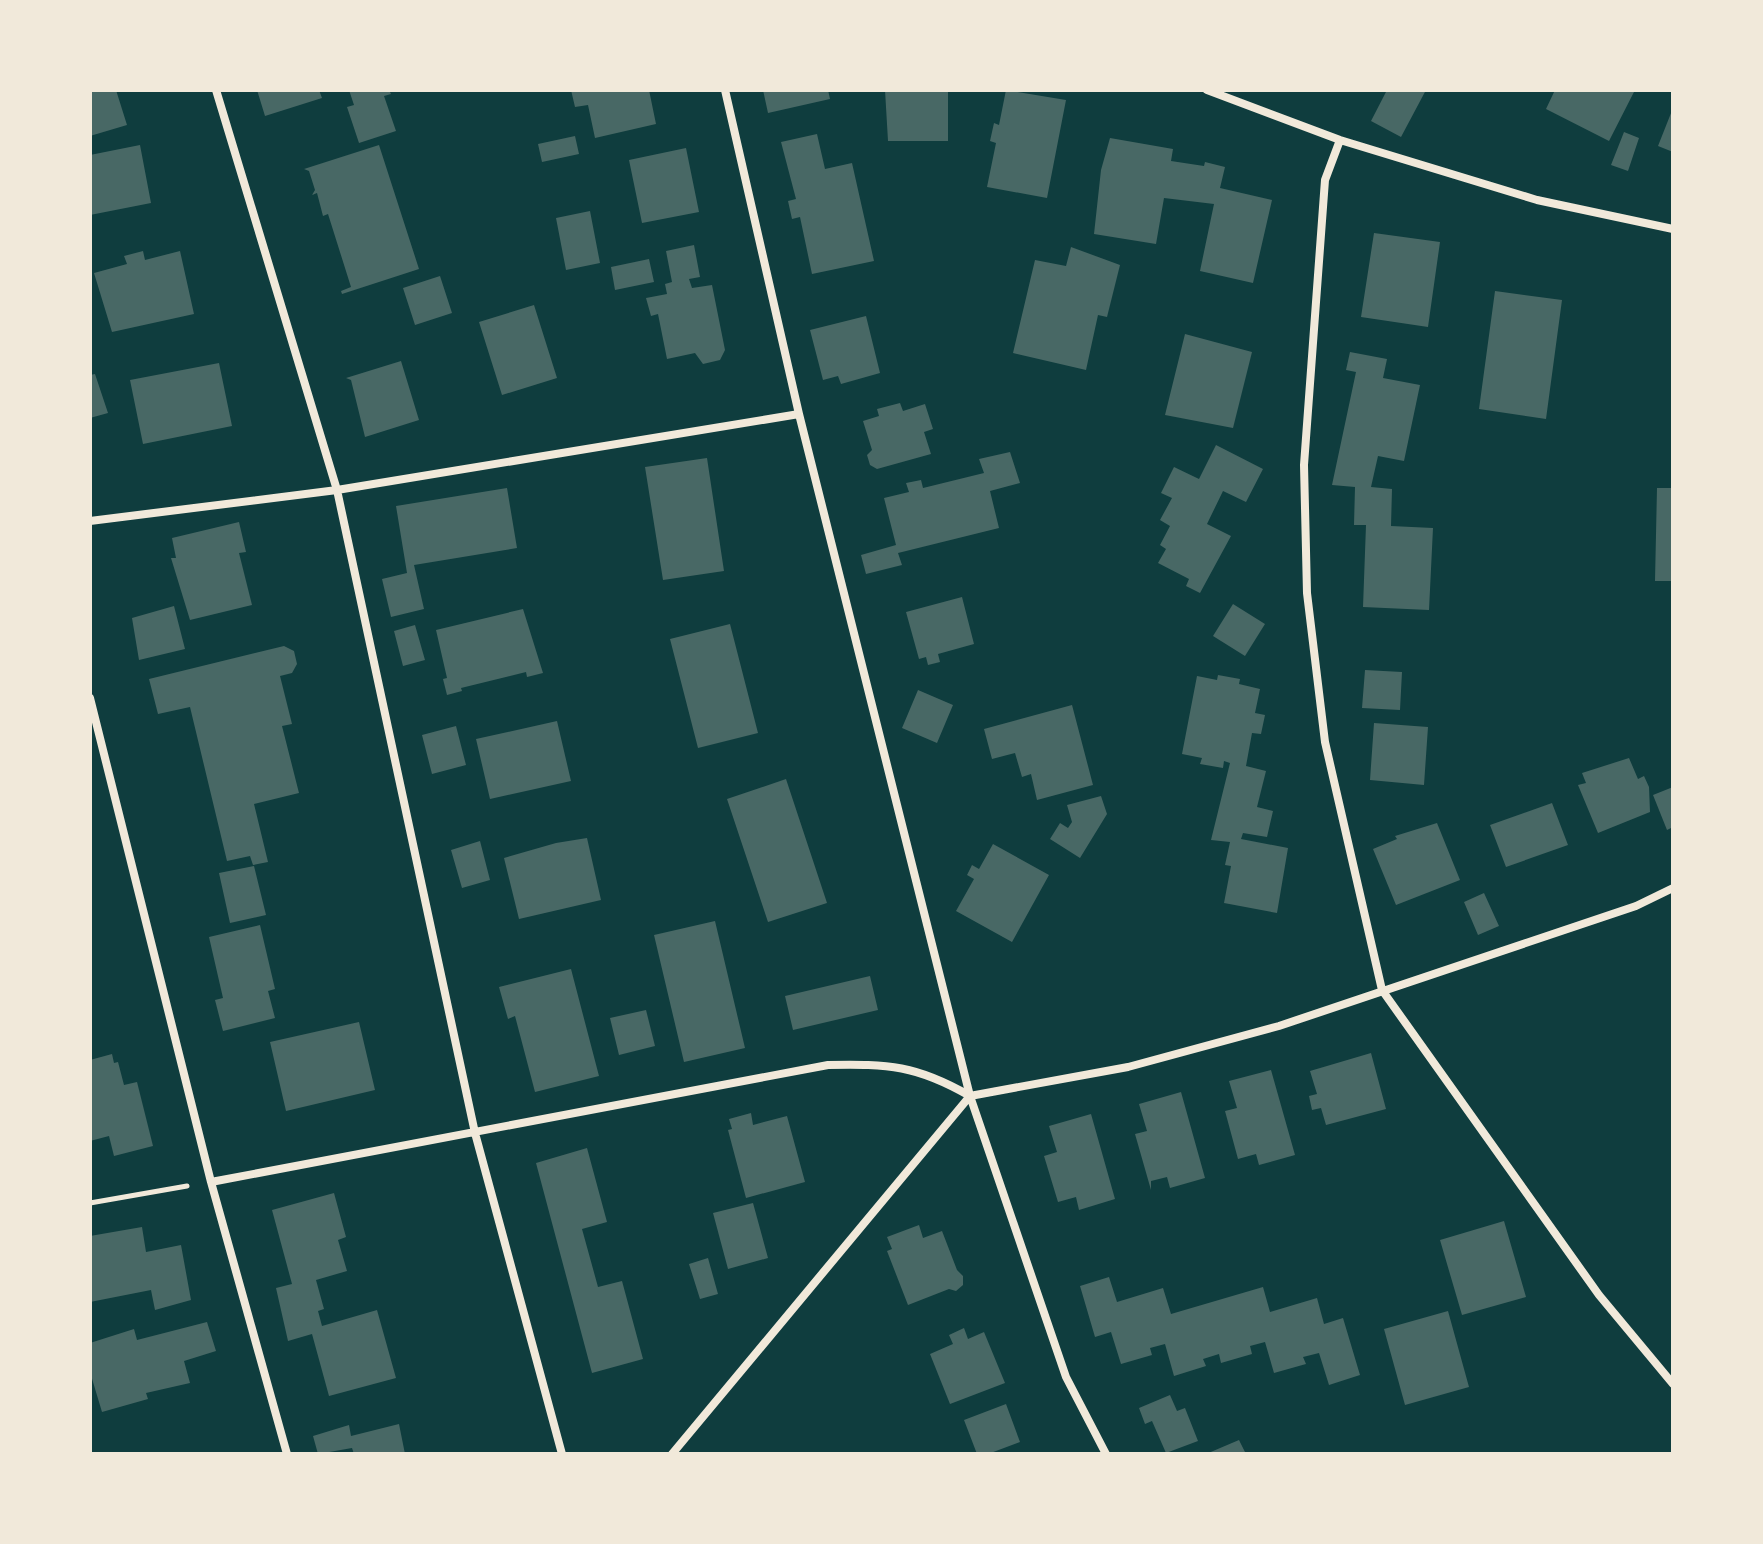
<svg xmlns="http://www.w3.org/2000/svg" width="1763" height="1544" font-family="Figtree,sans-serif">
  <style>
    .building { fill: #486865 }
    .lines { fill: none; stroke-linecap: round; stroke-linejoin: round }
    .path { stroke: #f1e9da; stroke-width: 5 }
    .minor { stroke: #f1e9da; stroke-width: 8 }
  </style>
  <rect width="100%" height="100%" fill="#0f3d3e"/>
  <path class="building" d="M90,90H116L127,125L90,136Z
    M257,90H319L322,98L265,116Z
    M349,90H389L391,94L384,96L396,131L359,143L347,107L354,105Z
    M571,90H649L656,124L595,138L588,105L575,107Z
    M763,90H828L830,99L768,113Z
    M885,90H948V141H888Z
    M1006,90L1066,100L1047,198L987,187L996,143L990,141L994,123L999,125Z
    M1387,90H1426L1401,137L1371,121Z
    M1555,90H1635L1609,141L1546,109Z
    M1673,108V152L1658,146Z
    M1624,132L1639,138L1628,171L1611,165Z
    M817,134L825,169L852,163L874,261L812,274L800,217L792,219L788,201L796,199L781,142Z
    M575,136L579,154L542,162L538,144Z
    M1110,138L1173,149L1171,161L1204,166L1205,162L1225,167L1220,188L1272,200L1253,283L1200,271L1214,204L1164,198L1156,244L1094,234L1101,170Z
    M140,145L151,203L90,215V155Z
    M379,145L419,269L342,294L341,291L351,287L328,214L323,216L317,193L312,195L315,190L309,171L304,169Z
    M686,148L699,212L642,223L629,160Z
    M590,211L600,263L566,270L556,218Z
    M1374,233L1440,242L1428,327L1361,317Z
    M694,245L700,277L689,279L692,288L712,285L725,350L720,360L703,364L695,353L667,359L658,314L651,316L646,298L667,294L665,284L672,282L666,251Z
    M1071,247L1120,265L1107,317L1098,315L1086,370L1013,353L1035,260L1066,266Z
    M143,251L145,260L180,251L194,314L112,332L94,273L127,264L124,256Z
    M649,259L654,282L615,290L611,267Z
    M440,276L452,313L415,325L403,288Z
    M1495,291L1562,300L1546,419L1479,409Z
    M534,305L557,378L502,395L479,322Z
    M866,316L880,373L841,384L838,376L823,380L810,330Z
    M1185,334L1252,352L1233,428L1165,415Z
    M1350,352L1387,359L1383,378L1420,385L1404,461L1378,456L1371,487L1392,489L1391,526L1433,528L1429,610L1363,607L1366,525H1354L1355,487L1332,485L1356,372L1346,370Z
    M401,361L419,420L365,437L351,380L346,378Z
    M219,363L232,426L143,444L130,380Z
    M95,374L108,413L90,418V375Z
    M900,403L903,411L925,404L933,429L924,432L931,454L877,469L870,465L867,455L872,450L863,421L879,416L877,409Z
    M1216,445L1263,469L1246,502L1223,491L1207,524L1231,536L1200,593L1186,586L1189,579L1158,563L1166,549L1160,545L1170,526L1160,520L1172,498L1161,493L1174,467L1199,479Z
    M1010,452L1020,483L990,491L999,528L898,553L902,565L866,574L861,555L896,545L884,498L909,492L906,483L921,480L923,488L984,473L979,459Z
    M707,458L724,571L663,580L645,467Z
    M507,488L517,548L414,565L424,609L391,617L382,579L407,573L396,506Z
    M1657,488H1673V581H1655Z
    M239,522L246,552L239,553L252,605L190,620L171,558H176L172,538Z
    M962,597L974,644L938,654L940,662L928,665L926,657L919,659L906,612Z
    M1233,604L1265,624L1245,656L1213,636Z
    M174,606L185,649L139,660L132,618Z
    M523,609L543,673L527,677L526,672L461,688L462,691L447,695L443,679L447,678L436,630Z
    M730,624L758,733L698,748L670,639Z
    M415,625L425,660L403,666L394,631Z
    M284,646L294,651L297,664L292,673L280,676L292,724L282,726L299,793L254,804L268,862L253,865L250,856L227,861L190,707L158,714L149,679Z
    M1365,670L1402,672L1400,710L1362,708Z
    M1218,675L1240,679L1239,684L1260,689L1255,713L1265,715L1261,734L1252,733L1246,766L1266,771L1257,807L1273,811L1267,837L1243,833L1241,839L1288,848L1277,913L1224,903L1231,866L1225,865L1230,842L1211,840L1230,763L1224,761L1223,768L1200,764L1202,758L1182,754L1197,676L1217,680Z
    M918,690L953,705L937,743L902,728Z
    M1072,705L1093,785L1037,800L1031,774L1022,777L1015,753L992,759L984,729Z
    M557,721L571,781L490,799L476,739Z
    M1374,723L1428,727L1424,785L1370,780Z
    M456,726L466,765L432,774L422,735Z
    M1629,758L1638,779L1644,776L1649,787L1650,812L1598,833L1578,785L1586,783L1582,773Z
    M786,779L827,903L768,922L727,799Z
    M1673,787V827L1667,830L1653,795Z
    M1101,796L1107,814L1080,858L1050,839L1060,823L1068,828L1072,822L1067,805Z
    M1552,803L1568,845L1506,867L1490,825Z
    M1437,823L1460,880L1396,905L1373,849L1397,839L1395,836Z
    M587,838L601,900L519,919L504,858L556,843Z
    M480,841L490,880L462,888L451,850Z
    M993,844L1049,875L1012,942L956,911L974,879L967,875L972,865L979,869Z
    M254,866L266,915L230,923L219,873Z
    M1484,893L1499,926L1478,935L1464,902Z
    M715,921L745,1048L684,1062L654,935Z
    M260,925L275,989L268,991L275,1018L223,1031L215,1000L223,998L209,937Z
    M571,969L599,1076L535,1092L515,1016L508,1019L499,987Z
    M870,976L878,1010L793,1030L785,996Z
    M646,1010L655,1046L619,1055L610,1018Z
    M359,1022L375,1090L286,1111L270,1042Z
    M1371,1053L1386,1109L1326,1125L1321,1108L1312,1110L1309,1096L1317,1094L1310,1071Z
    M112,1054L114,1063L118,1062L124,1085L137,1082L153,1146L114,1156L109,1136L90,1141V1060Z
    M1271,1070L1295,1155L1259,1165L1256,1154L1238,1159L1225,1111L1237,1108L1229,1081Z
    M1181,1092L1205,1178L1170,1188L1167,1177L1151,1181V1190L1135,1134L1147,1131L1139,1104Z
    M751,1113L753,1125L787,1116L805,1182L746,1198L728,1130L732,1129L729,1119Z
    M1091,1114L1115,1199L1079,1210L1076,1197L1058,1202L1044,1156L1057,1152L1049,1126Z
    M587,1148L607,1222L582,1229L598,1287L622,1281L643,1359L592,1373L536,1163Z
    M334,1193L346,1237L338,1240L347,1271L316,1280L324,1309L318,1311L322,1326L377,1310L396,1378L329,1396L312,1334L288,1341L276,1288L292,1284L272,1210Z
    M753,1203L768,1258L728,1269L713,1213Z
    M1504,1221L1526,1297L1462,1315L1440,1240Z
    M919,1225L923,1238L942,1231L957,1270L963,1276V1285L956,1291L949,1289L908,1305L887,1251L892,1249L887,1237Z
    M142,1227L146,1252L181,1245L191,1300L155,1310L151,1290L90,1302V1236Z
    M708,1258L718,1294L700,1299L689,1264Z
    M1109,1277L1117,1302L1163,1288L1171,1314L1263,1287L1270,1312L1317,1298L1324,1324L1343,1318L1360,1375L1329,1385L1319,1353L1303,1357L1306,1364L1274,1373L1265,1342L1250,1346L1252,1354L1221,1363L1219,1354L1203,1359L1206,1366L1174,1376L1165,1344L1150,1348L1152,1355L1121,1364L1111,1332L1095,1337L1080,1286Z
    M1448,1311L1469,1387L1405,1405L1384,1329Z
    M207,1322L216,1351L184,1361L190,1383L146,1393L148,1399L102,1412L90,1372V1343L134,1329L137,1340Z
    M964,1328L968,1339L984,1332L1005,1383L950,1404L930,1354L953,1344L949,1335Z
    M1170,1395L1177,1411L1185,1408L1198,1441L1166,1453L1152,1421L1145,1424L1139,1408Z
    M1006,1404L1020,1442L988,1454H977L964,1420Z
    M399,1424L405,1454H354L352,1448L318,1454L313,1436L349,1425L351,1436Z
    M1239,1440L1246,1454H1206Z"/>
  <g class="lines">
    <path class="path" d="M90,1203L187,1186"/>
    <path class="minor" d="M216,90L337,490L475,1133L562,1454
      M725,90L799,414L970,1096L1066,1377L1106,1454
      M1207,90L1340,140L1537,200L1673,229
      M1340,140L1325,180L1304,465L1307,593L1325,742L1382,990L1599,1295L1673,1384
      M90,521L337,490L799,414
      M90,698L211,1182L287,1454
      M970,1096L1128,1067L1279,1026L1636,906L1673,888
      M211,1182L828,1065C889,1064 916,1065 970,1096
      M672,1454L970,1096"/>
  </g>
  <rect width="1763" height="1544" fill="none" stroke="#f1e9da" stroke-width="184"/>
</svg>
